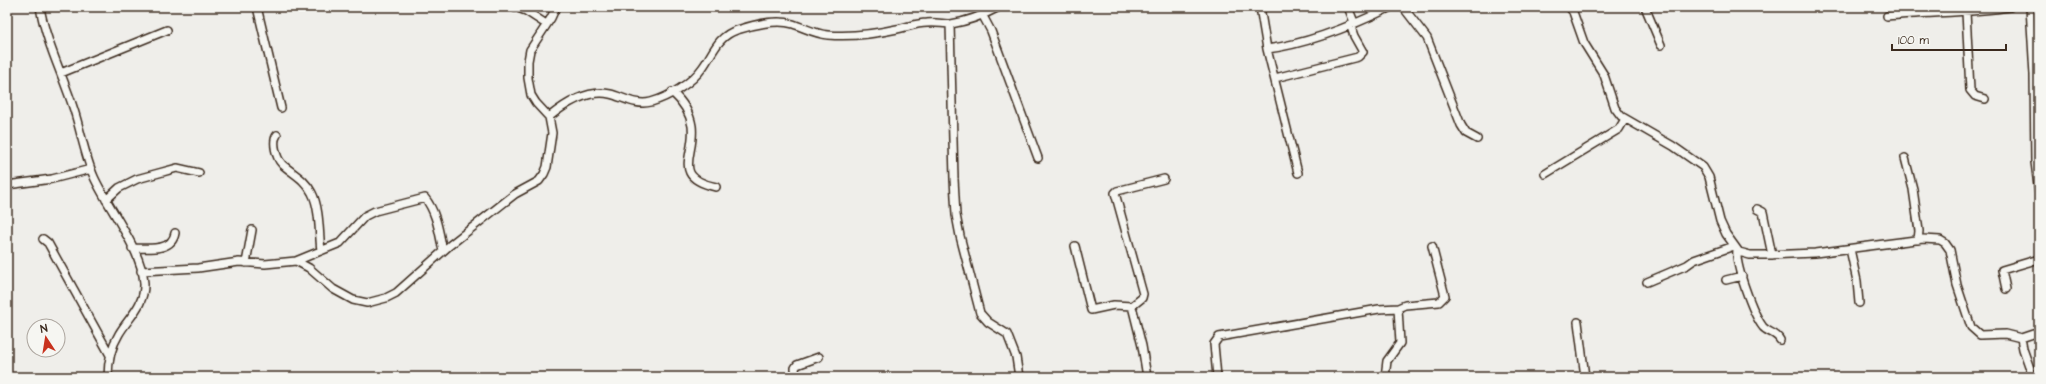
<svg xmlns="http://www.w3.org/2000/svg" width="2046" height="384" font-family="'Architects Daughter',sans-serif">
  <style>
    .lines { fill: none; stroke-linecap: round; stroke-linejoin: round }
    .street-casing { stroke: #3b2a1e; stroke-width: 10 }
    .street { stroke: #f6f6f2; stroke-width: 7 }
  </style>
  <rect width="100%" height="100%" fill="#efeeea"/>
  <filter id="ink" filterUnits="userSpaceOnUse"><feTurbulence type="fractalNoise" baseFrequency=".025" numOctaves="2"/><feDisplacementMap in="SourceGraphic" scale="8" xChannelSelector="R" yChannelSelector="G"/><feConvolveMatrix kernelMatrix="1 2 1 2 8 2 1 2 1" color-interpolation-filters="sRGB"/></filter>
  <g filter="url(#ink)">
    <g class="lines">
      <g class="street-casing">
        <path id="street" d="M40,7C46,43 63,75 74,110C81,132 85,156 94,177C108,208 142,250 144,283C145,305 129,317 119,334C111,347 108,362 108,377
          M257,7L281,108
          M515,7L526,11L546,24
          M1260,7L1267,49L1298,173
          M1348,7L1354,22
          M1403,7L1427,38L1461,125L1466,133L1477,139
          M1569,7L1573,12L1584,43L1604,75L1615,108L1621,116L1673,146L1703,167L1709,177L1720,221L1726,234L1739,252L1750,255H1767L1815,253L1923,239L1940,240L1945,243L1950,250L1957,285L1971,327L1980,335L2005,334L2021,338L2023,349L2033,377
          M1645,7L1661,45
          M2030,7L2034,75L2035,162L2039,194
          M1966,12L1970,90L1975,96L1985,99
          M983,16L991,31L1038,158
          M1887,16C1928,12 1969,13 2010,7
          M950,24L954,179L956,215L960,236L980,313L988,322L1007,334L1016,357L1019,377
          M1267,49C1307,44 1354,25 1391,7
          M61,73L167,30
          M1275,78L1358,57L1363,52L1354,36L1350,24
          M672,92C682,101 690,113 692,126C696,155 670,177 716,187
          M549,117C565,104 588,89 610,94C623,97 636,106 651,102C669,97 692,83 703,67C713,53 718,36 737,30C752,25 777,19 793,24C805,28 815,34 828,35C851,37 874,34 897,29C907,27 917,23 927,23C935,22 943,24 951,24C969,21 984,15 999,7
          M277,135C272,141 276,158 282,164C293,174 305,179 312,193C320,208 319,235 321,251
          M1905,158L1913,189L1919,231L1918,240
          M1545,174L1619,129L1625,119
          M7,185L52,179L91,169
          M106,200L119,188L137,179L159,173L177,168L199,173
          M1757,209L1763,212L1772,255
          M43,239L48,243L110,355
          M1075,246L1091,310L1114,305L1132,306L1142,346L1147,377
          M132,248C148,248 172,252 175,233
          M1850,249L1857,281L1859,303
          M1737,250C1735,265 1753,314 1763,327C1768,333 1776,332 1780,340
          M296,261L340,243L365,216L375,211L425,198C437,213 439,233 443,251
          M246,263L252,230
          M141,271L198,268L239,262L265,264L296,261L309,268L333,289L353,300L367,303L386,298L396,293L450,245L515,194L539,181L544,174L547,167L552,133L549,117L536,103L531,95L528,78V61L530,50L551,18L556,7
          M1726,280L1742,276
          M1647,282L1687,265L1694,260L1734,246
          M2006,289L2002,270L2039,259
          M1132,306L1142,298L1143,294L1115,193L1117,191L1164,179
          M1578,322L1585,377
          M2021,338L2039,332
          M796,377L795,368L797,365L819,357
          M1217,377L1214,344L1219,337L1379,309L1398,308
          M1385,377L1387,361L1400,343L1398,308L1405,305L1439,302L1445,296L1432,246"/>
      </g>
      <use href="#street" class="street"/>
    </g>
  </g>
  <rect width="2046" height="384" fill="none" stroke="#f6f6f2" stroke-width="24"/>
  <rect x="12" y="12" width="2022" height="360" fill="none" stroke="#3b2a1e" stroke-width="1.5" filter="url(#ink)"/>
  <g transform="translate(46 338) rotate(348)"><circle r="19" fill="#f6f6f2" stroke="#aba49d"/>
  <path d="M0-3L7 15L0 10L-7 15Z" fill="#c8321e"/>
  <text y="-6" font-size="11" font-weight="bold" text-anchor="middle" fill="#3b2a1e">N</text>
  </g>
  <path d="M1892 44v6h114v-6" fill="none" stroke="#3b2a1e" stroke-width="2"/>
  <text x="1898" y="44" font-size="12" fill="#3b2a1e" stroke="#f6f6f2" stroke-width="3" paint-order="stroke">100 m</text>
</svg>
